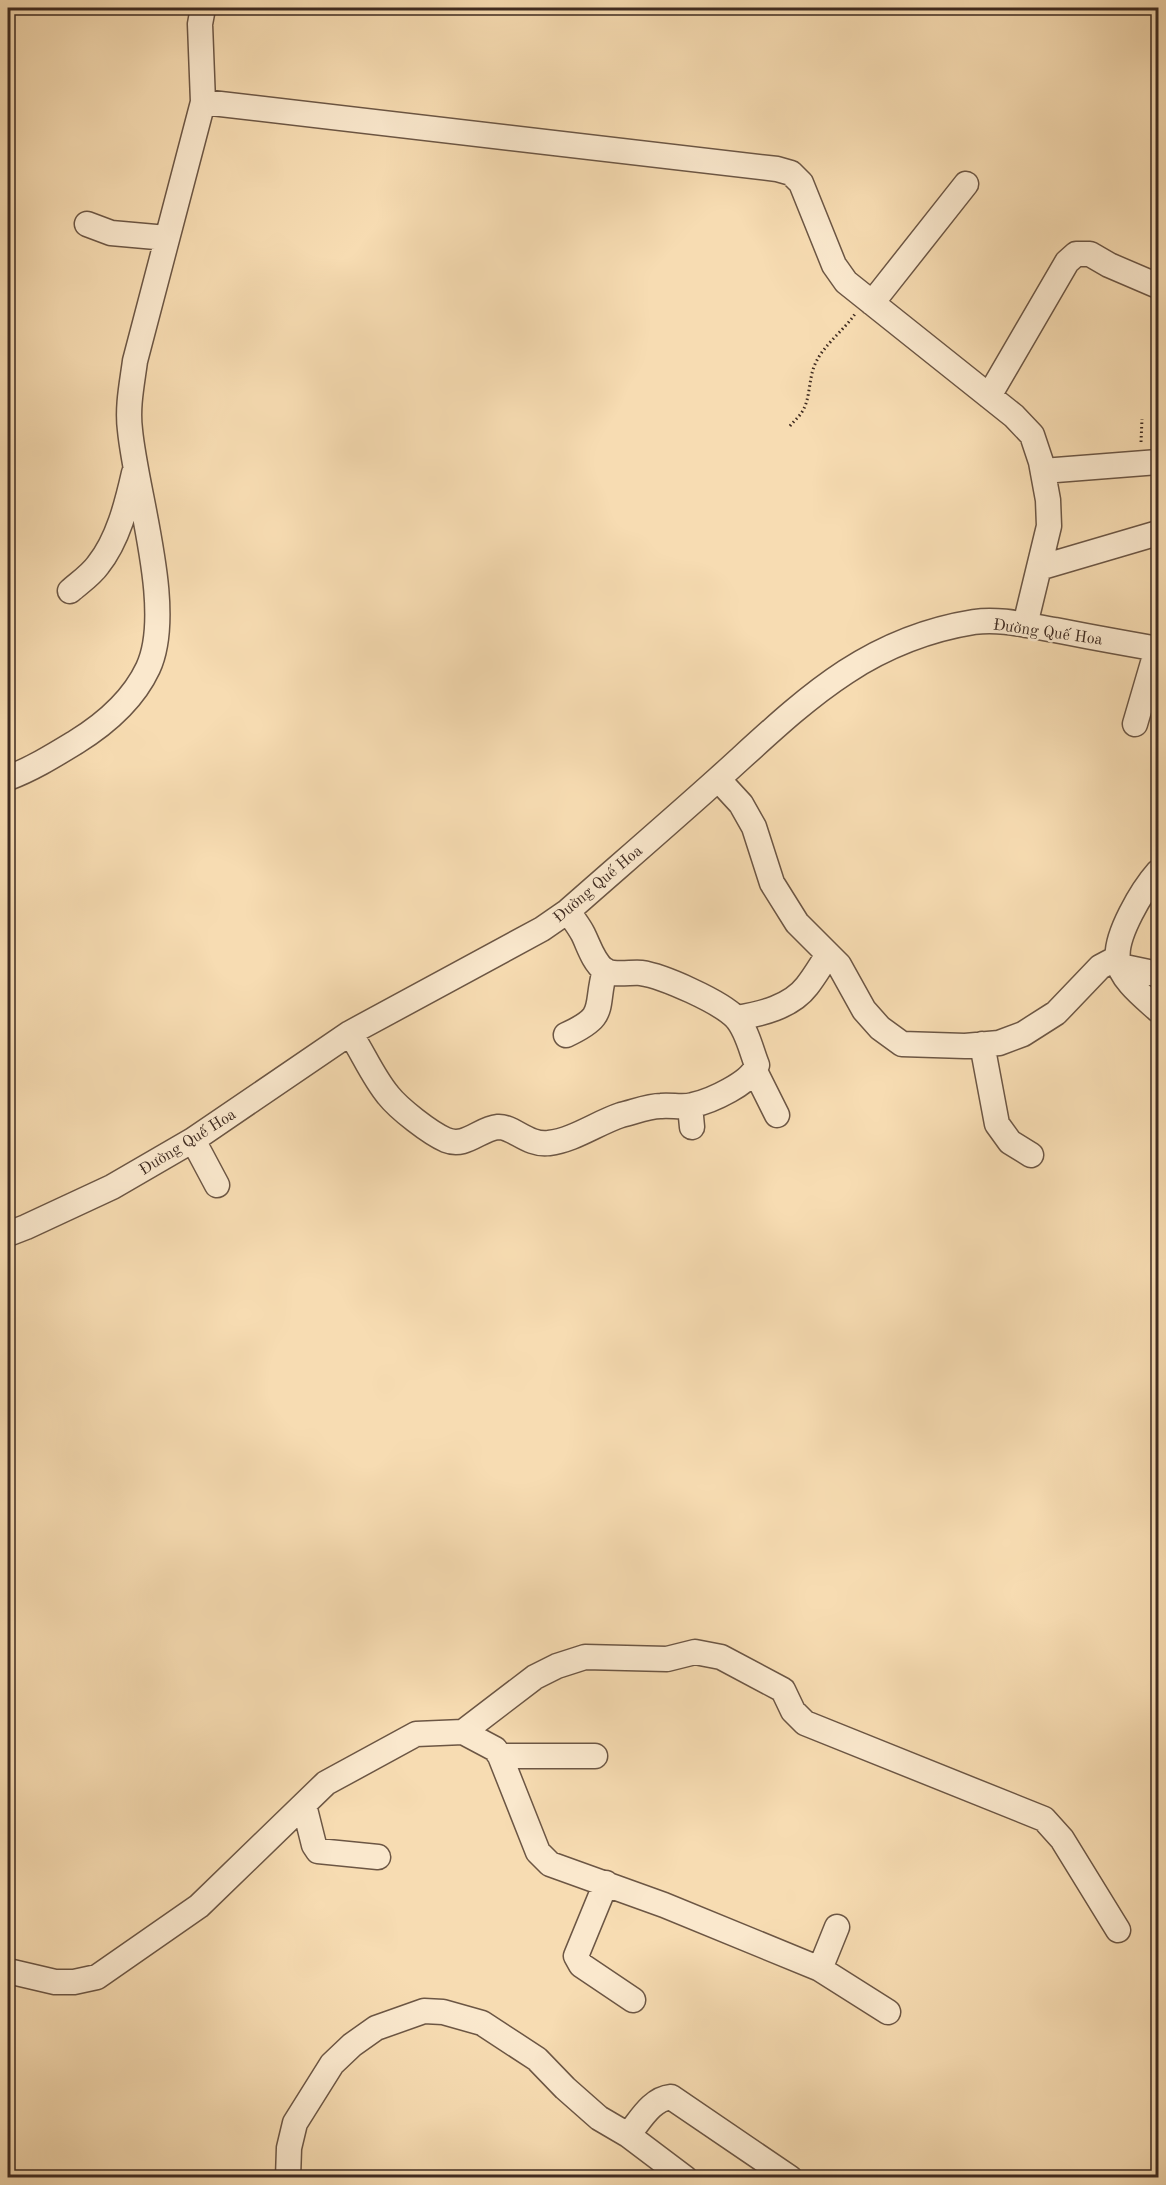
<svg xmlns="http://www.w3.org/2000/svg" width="1166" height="2185" font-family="'Old Standard TT',serif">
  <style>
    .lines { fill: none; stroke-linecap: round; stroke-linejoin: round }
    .minor-casing { stroke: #6c5644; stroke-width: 27 }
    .path { stroke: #3e2a20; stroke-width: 3; stroke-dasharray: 1.5 3; stroke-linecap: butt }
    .minor { stroke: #fae8cd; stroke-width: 24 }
    .labels { text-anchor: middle; stroke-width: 5; stroke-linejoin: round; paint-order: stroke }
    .street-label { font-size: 16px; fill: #3e2a20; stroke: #fae8cd }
  </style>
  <rect width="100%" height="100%" fill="#f7dcb2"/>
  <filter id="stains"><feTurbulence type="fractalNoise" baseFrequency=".00333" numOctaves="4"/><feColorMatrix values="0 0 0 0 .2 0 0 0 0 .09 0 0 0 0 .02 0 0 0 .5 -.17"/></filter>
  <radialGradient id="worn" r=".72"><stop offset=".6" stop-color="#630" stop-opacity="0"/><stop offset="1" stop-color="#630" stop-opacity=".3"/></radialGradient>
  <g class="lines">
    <g class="minor-casing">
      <path id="minor" d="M203,102L777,169L791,173L801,183L834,265L846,282L1014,416L1032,435L1041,462L1048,500L1049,526L1025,625
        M87,224L111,233L167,238
        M872,303L966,184
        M989,396L1067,262L1076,254H1090L1109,265L1158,286
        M1043,471L1158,462
        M1039,568L1158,533
        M70,591C79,583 91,575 98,565C118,540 127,504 134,473
        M1135,724L1157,649
        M8,778C32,769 53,756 76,742C105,724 133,700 148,668C175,610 136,494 130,430C127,407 132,384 135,361L203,102L200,24L203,8
        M718,779L741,804L754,827L772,883L797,923L839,965L864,1010L880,1028L902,1044L965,1046L999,1043L1023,1034L1056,1013L1100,967L1117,958
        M1158,872C1143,889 1114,936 1118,960C1120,979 1145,998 1158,1010
        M1120,966L1158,974
        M736,1018C761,1014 791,1007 807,986C815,976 821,965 828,955
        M350,1033C363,1053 373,1077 388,1095C399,1109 430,1133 446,1140C466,1148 479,1129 498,1127C513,1126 528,1146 549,1143C574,1140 597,1123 621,1115C634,1112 648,1106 661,1106C672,1105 684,1108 693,1105C711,1101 751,1083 757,1065C751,1050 747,1030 736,1018C721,1002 663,976 641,973C631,972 613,976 604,970C593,961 589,946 583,934C579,926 573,919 568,911
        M566,1035C609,1015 594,1009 605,970
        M982,1044L997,1124L1010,1142L1031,1155
        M755,1071L777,1115
        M690,1106L692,1127
        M193,1140L217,1185
        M8,1234L26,1227L112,1187L193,1140L350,1033L542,929L568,911C618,867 669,823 718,779C799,706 861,640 974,622C1001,618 1029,626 1055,630C1090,637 1124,643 1158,649
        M463,1732L535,1677L557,1666L585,1657L667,1659L695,1652L721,1657L783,1690L793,1711L805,1723L1044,1819L1062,1839L1118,1930
        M500,1756H595
        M304,1805L314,1845L318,1851L378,1857
        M606,1883L576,1956L581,1965L633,2000
        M820,1969L837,1927
        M8,1971L55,1982H74L97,1977L199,1906L326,1783L416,1734L463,1732L495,1749L500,1756L538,1852L550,1864L664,1905L820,1969L888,2012
        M628,2135C640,2121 651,2099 671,2097L790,2178
        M288,2178L289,2148L295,2123L332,2064L352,2045L376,2028L424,2011L443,2012L482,2023L537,2059L565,2088L599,2118L628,2135L685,2178"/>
    </g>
    <path class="path" d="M790,426C794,421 799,417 802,412C811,398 808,378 816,362C825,344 843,331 855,314
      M1141,442L1142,419"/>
    <use href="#minor" class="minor"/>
  </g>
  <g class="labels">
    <g class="street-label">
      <text transform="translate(1048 631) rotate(8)" y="6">Đường Quế Hoa</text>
      <text transform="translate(597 883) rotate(-40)" y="6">Đường Quế Hoa</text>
      <text transform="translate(187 1141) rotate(-32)" y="6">Đường Quế Hoa</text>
    </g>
  </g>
  <rect width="1166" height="2185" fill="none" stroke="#f7dcb2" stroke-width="30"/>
  <rect x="9" y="9" width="1148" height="2167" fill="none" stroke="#3e2a20" stroke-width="3"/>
  <rect x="15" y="15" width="1136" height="2155" fill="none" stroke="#3e2a20" stroke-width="1.5"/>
  <rect width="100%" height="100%" filter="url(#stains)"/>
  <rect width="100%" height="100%" fill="url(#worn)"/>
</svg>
